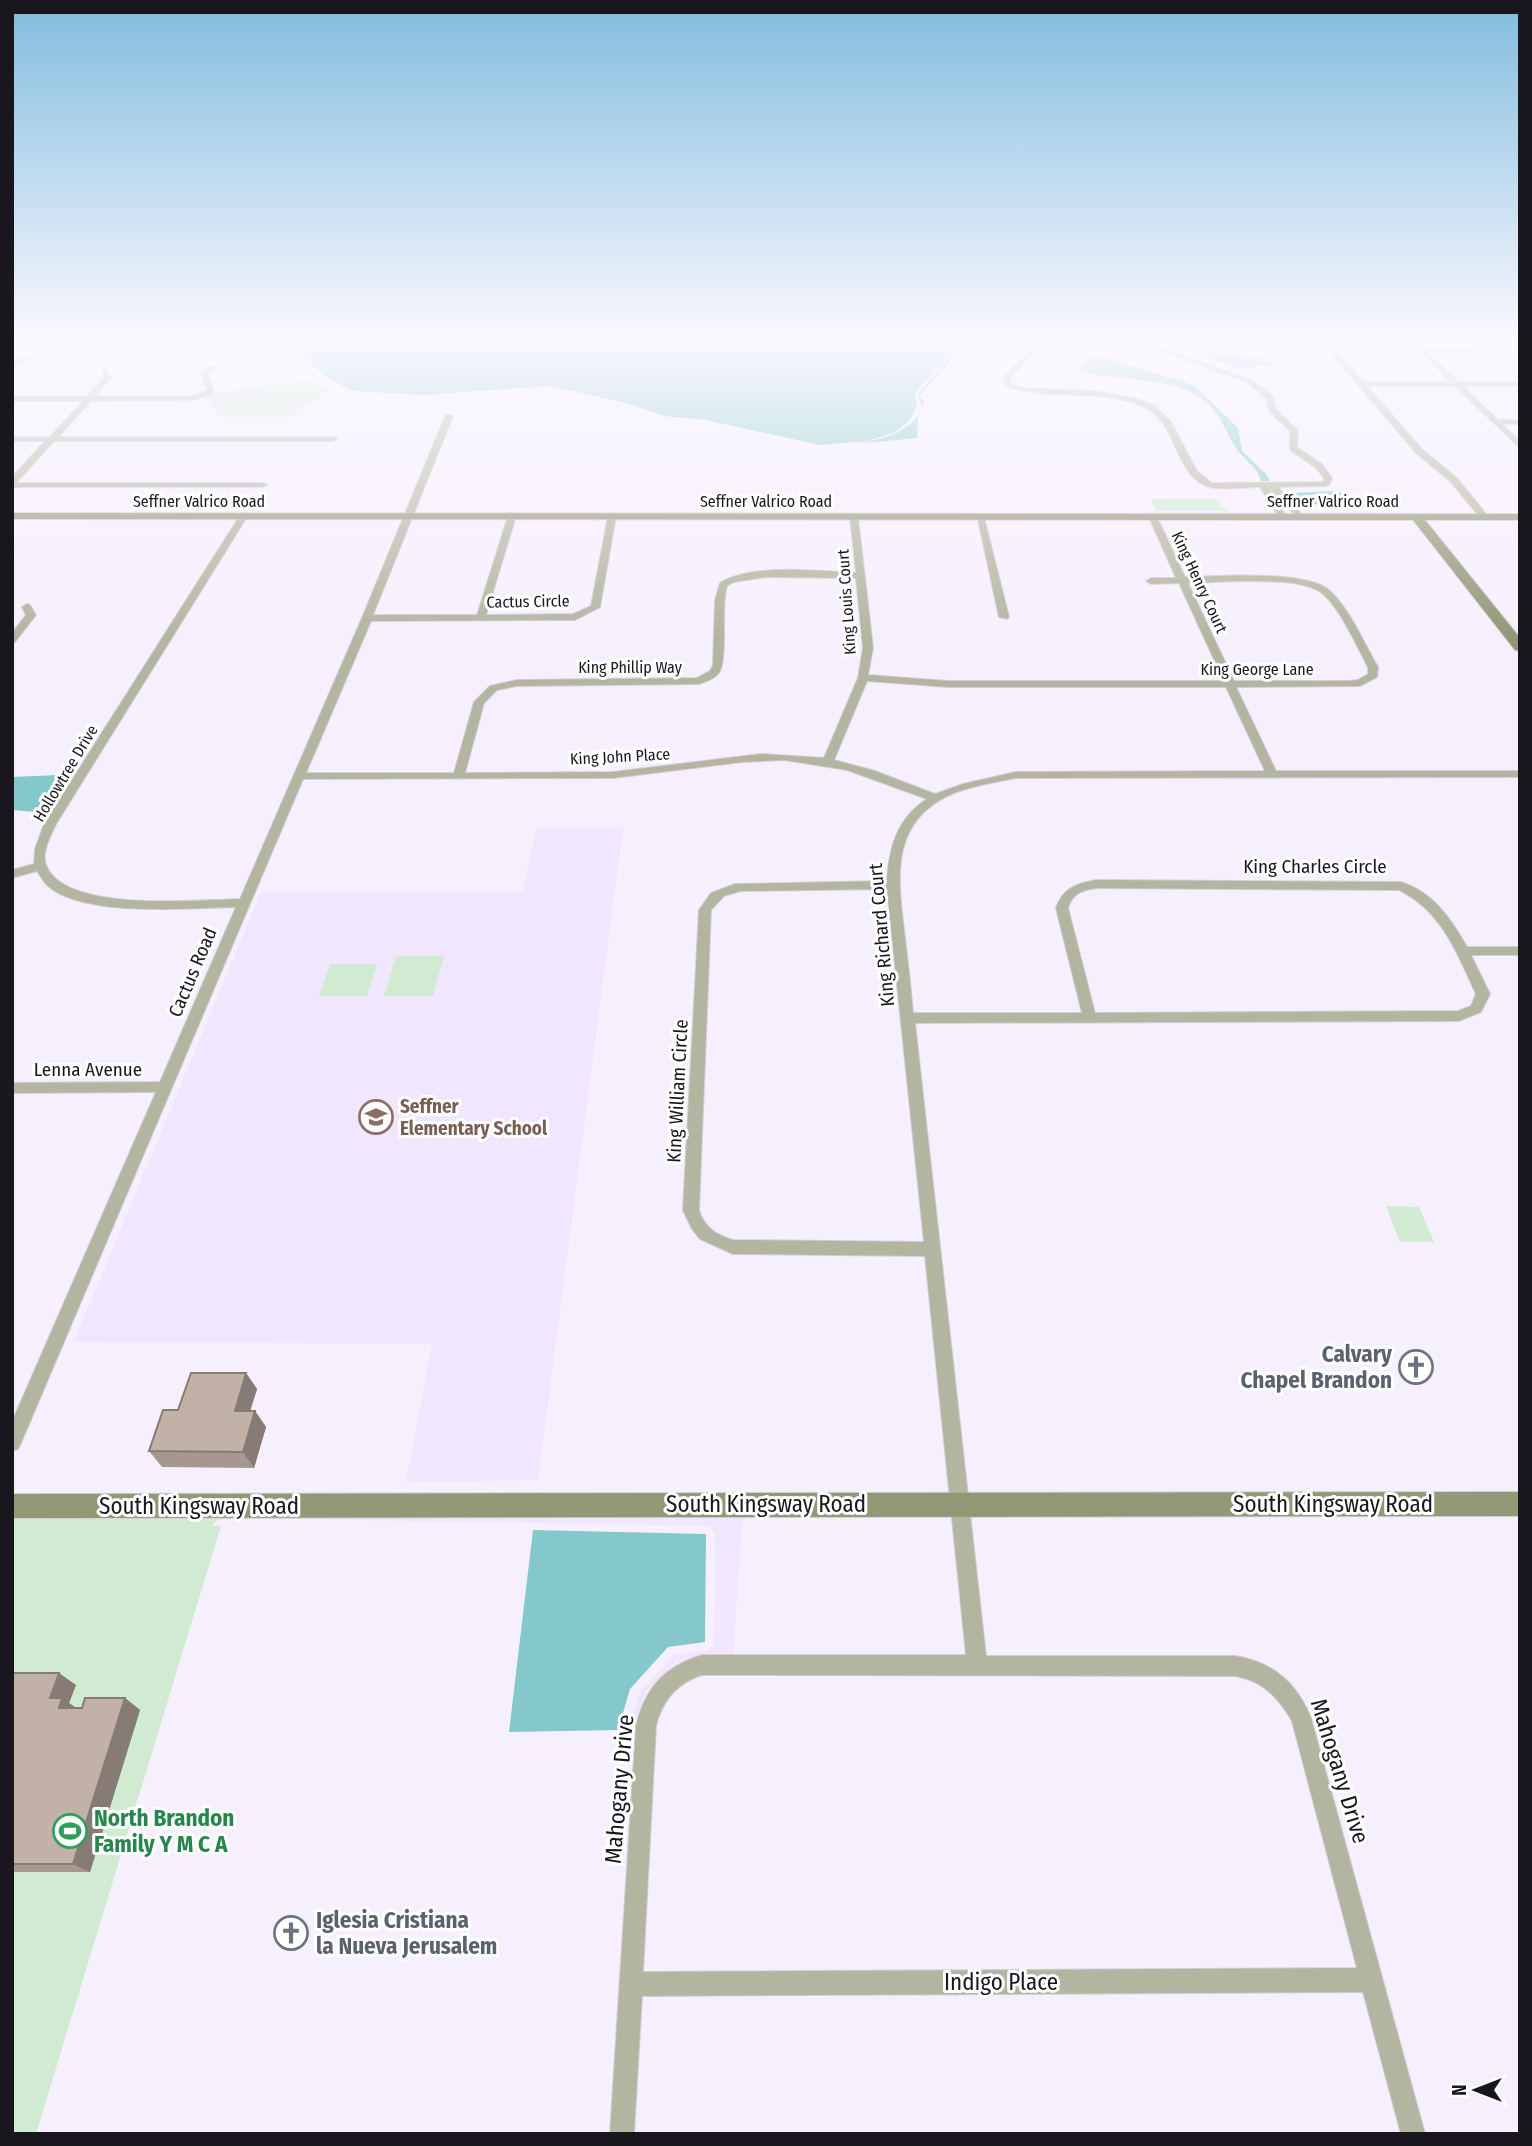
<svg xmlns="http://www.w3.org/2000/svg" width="1532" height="2146" font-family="'Fira Sans Condensed',sans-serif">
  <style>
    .built { fill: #f0e6fe }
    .green { fill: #d1ebd2 }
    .water { fill: #84c8cc }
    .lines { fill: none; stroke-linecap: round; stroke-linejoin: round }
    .street-casing { stroke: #d3cdda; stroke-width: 2 }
    .secondary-casing { stroke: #d3cdda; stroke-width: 2 }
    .street { fill: #b2b59f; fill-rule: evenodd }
    .secondary { fill: #929776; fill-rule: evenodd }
    .wall { fill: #a69890 }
    .shaded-wall { fill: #877c75 }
    .building { fill: #c1b1a7; stroke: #877c75; stroke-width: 2 }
    .labels { text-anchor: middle; stroke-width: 6; stroke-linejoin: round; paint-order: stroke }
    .far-street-label { font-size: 16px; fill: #19171d; stroke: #fff }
    .street-label { font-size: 19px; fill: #19171d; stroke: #fff }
    .education-label { font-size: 19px; font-weight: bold; fill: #785e54; stroke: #fff; text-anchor: start }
    .near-worship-label { font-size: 23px; font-weight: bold; fill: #5b616d; stroke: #fff; text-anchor: end }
    .near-street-label { font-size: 23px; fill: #19171d; stroke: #fff }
    .near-leisure-label { font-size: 23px; font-weight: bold; fill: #27864d; stroke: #fff; text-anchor: start }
  </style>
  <rect width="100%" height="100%" fill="#f6f0fe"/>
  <path class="built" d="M536,828H623L538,1480L406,1482L432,1344L74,1342L261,892H523Z
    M743,1513L733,1655L702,1654L675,1663L647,1691L634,1725H630L639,1693L673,1655L706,1651L714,1645L715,1534L710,1526L232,1518L233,1515Z"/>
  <path class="green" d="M309,380L331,390L288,417H221L205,398L215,392Z
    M1150,499H1214L1229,511H1157Z
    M396,956H444L433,996H384Z
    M330,964H377L367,996H319Z
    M1386,1206L1419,1207L1434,1242H1400Z
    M12,1515H233L232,1518L217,1520L212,1526H221L36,2134H12Z"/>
  <path class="water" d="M110,339H952C953,359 927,378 915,393L917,404L910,420L895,432L868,441L820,445L706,420L664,416L626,403L550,386L423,395L352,391L326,377L292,347L114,348L106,343Z
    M956,339L961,340L950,362L919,395L924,402L918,417L917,438L855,444C874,442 923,430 921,403C920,400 918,397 918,394L952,355Z
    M1208,352L1258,358L1274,364L1242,369L1198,355Z
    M1096,355L1194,385L1238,428L1242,451L1267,475L1270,481H1261C1258,467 1246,462 1238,451C1226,434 1220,410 1201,398C1166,375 1118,382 1079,371L1091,356Z
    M1333,491L1366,499L1373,507H1350L1326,501L1311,506L1293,493Z
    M59,775L36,812L12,810V777Z
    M533,1530L706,1534L705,1642L668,1647L630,1689L618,1730L509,1732Z"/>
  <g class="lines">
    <g class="street-casing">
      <path id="street" d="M1040,339H1047L1010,378L1011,384L1023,388L1095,391L1133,398L1152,404L1170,420L1197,471L1212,483L1323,482L1324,478L1316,468L1290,450V431L1270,412L1266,398L1247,382L1127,339H1136L1251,380L1272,395L1276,409L1298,431L1297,447L1322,464L1332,478L1330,484L1326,486L1278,487L1304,517L1300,520L1268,487L1287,517L1280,519L1260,487C1246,487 1218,491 1206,486C1173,472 1178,422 1144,407C1100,387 1050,402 1006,386L1004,377Z
        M1319,339H1326L1363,382H1451L1408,339H1415L1424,348L1477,349L1475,352H1428L1459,382H1520V386H1463L1498,420H1520V424H1502L1520,441V448L1455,386H1367L1422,449L1457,478L1487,515V519H1481L1451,482L1416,453Z
        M28,356L30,359L12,367V362Z
        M210,366L215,367L208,374L214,393L195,400L91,401L58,437H333L337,439L333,441H54L16,483H263L267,485L263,487H12V477L45,441H12V437H50L83,401H12V397L87,396L104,378L103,372L106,370L111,378L95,396H194L207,390L201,373Z
        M446,414L453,416L373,615H477L508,516L512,513L516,516L486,615L573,614L591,606L608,516L612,513L616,516L600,607L575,620L371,621L306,773H454L474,702L490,686L517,680L697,678L710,671L713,665L715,600L720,583C752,563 818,571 856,573L850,517L854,514L858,517L873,648L868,675L948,681H1224L1179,583L1151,584L1146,581L1151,578H1176L1149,517L1153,514L1157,517L1185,577C1216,576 1306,570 1329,590C1350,609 1363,642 1378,667L1377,677L1360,686L1236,687L1276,771H1520V777L1016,778C987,784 953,788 930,807C889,839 900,893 905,938C908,963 911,988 913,1013H1082L1056,908C1063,888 1077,883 1097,880L1401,882C1433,892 1451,919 1467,947H1520V955H1471L1490,994L1481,1012L1459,1021L915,1023L986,1656H1235C1273,1662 1297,1683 1311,1718L1425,2134H1401L1363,1992L642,1996L634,2134H610L636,1726C645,1688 665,1666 702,1655H966L925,1256L733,1254L700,1239L692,1229L683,1210L699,910L711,893L735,884L887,881C889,848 897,818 927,799L847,770L784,760L742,762L613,778L303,779L21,1443L18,1449L12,1451V1422L156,1092L12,1093V1083L160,1082L236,907C191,908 79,918 46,884C43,881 40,875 37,871L12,878V870L34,864L35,849L44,824L239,517L243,514L247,517L56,824C51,836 41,852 46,865C64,913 198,900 240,899L362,618ZM766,577L856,578L863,648L858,678L824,758L761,754L613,772L465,773L484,703L497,690L517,686L699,684C705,682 714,679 718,674C729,662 720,607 727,586L734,582ZM1241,581C1265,582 1295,579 1317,590C1337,600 1357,647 1368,667V674L1358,680L1348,681H1234L1188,583ZM867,681L948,687H1226L1265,771L1016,772L963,784L935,794L875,771L834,760ZM1097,888L1399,890C1442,911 1457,953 1476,994L1471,1006L1458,1011L1095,1013L1068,908C1073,893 1082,890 1097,888ZM887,889L924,1242L733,1240C716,1235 704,1227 699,1210L711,910L724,896L741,891ZM702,1675L1235,1676C1263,1681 1278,1697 1292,1721L1357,1968L643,1972L656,1726C662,1701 677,1683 702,1675Z
        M977,515L984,517L1009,617L1007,619L999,617Z
        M27,604L30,605L36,615L15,642L12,643V633L26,615L22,607Z"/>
    </g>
    <g class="secondary-casing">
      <path id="secondary" d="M12,513L1520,514V520H1425L1520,638V651L1515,650L1413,520L12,519Z
        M1520,1492V1516L12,1518V1494Z"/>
    </g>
    <use href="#street" class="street"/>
    <use href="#secondary" class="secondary"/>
  </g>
  <path class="wall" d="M246,1373L257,1389L250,1411H255L266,1427L254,1468L162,1467L149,1451L178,1410Z
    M12,1673L76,1685L69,1703L76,1708H82L125,1698L140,1710L90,1872H12Z"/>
  <path class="shaded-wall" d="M246,1373L257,1389L245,1427L235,1411Z
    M255,1411L266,1427L254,1468L243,1452Z
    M59,1673L76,1685L69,1703L79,1710L59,1708L50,1698Z
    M125,1698L140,1710L90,1872L73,1864Z"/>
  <path class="building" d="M191,1373H246L235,1411H255L243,1452L149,1451L163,1410H178Z
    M12,1673H59L50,1698H62L59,1708H82L85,1698H125L73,1864H12Z"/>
  <linearGradient id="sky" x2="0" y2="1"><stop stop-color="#80bcdd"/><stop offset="0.53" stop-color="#fbf8ff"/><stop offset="1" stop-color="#fbf8ff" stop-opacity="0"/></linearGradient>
  <rect width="1532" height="640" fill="url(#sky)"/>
  <defs>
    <g id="school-ring" transform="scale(1.75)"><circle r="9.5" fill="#fff" stroke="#8d6e63" stroke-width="1.5"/><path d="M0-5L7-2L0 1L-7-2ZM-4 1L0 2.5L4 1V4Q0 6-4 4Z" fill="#8d6e63"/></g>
    <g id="church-ring" transform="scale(1.75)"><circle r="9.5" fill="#fff" stroke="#6b7280" stroke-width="1.5"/><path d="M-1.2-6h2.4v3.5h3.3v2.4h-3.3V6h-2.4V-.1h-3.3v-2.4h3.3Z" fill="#6b7280"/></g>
    <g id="stadium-ring" transform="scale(1.75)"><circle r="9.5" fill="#fff" stroke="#2e9e5b" stroke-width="1.5"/><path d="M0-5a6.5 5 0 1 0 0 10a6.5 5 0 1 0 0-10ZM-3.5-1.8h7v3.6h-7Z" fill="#2e9e5b"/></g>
  </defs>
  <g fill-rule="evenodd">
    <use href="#school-ring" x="376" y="1117"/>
    <use href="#church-ring" x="1416" y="1367"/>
    <use href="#stadium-ring" x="70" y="1831"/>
    <use href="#church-ring" x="291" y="1933"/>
  </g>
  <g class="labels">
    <g class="far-street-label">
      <text x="199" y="507">Seffner Valrico Road</text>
      <text x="766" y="507">Seffner Valrico Road</text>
      <text x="1333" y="507">Seffner Valrico Road</text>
      <text transform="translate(1200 582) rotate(65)" y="6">King Henry Court</text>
      <text transform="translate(528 601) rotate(-1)" y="6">Cactus Circle</text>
      <text transform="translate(846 602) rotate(-94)" y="6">King Louis Court</text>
      <text x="630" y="673">King Phillip Way</text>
      <text x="1257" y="675">King George Lane</text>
      <text transform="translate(620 756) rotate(-3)" y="6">King John Place</text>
      <text transform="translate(65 773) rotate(-59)" y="6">Hollowtree Drive</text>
    </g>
    <g class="street-label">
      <text x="1315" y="873">King Charles Circle</text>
      <text transform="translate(881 935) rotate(-95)" y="7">King Richard Court</text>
      <text transform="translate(192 972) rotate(-67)" y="7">Cactus Road</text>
      <text x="88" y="1076">Lenna Avenue</text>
      <text transform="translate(677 1091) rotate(-87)" y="7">King William Circle</text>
    </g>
    <g class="education-label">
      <text x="400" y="1113">Seffner<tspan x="400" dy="22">Elementary School</tspan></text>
    </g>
    <g class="near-worship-label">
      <text x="1392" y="1362">Calvary<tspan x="1392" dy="26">Chapel Brandon</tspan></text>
      <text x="316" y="1928" text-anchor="start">Iglesia Cristiana<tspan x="316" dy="26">la Nueva Jerusalem</tspan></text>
    </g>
    <g class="near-street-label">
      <text x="766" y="1512">South Kingsway Road</text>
      <text x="1333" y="1512">South Kingsway Road</text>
      <text x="199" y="1514">South Kingsway Road</text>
      <text transform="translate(1340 1771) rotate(73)" y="8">Mahogany Drive</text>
      <text transform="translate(619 1789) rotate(-85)" y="8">Mahogany Drive</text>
      <text x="1001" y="1990">Indigo Place</text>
    </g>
    <g class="near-leisure-label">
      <text x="94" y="1826">North Brandon<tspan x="94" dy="26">Family Y M C A</tspan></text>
    </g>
  </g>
  <rect width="1532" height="2146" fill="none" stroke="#19171d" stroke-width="28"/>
  <g transform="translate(1476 2090) rotate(270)" stroke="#ffffff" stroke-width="5" paint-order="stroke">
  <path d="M0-5L12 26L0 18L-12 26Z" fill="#19171d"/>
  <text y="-10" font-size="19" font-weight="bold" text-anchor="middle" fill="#19171d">N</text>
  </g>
</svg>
